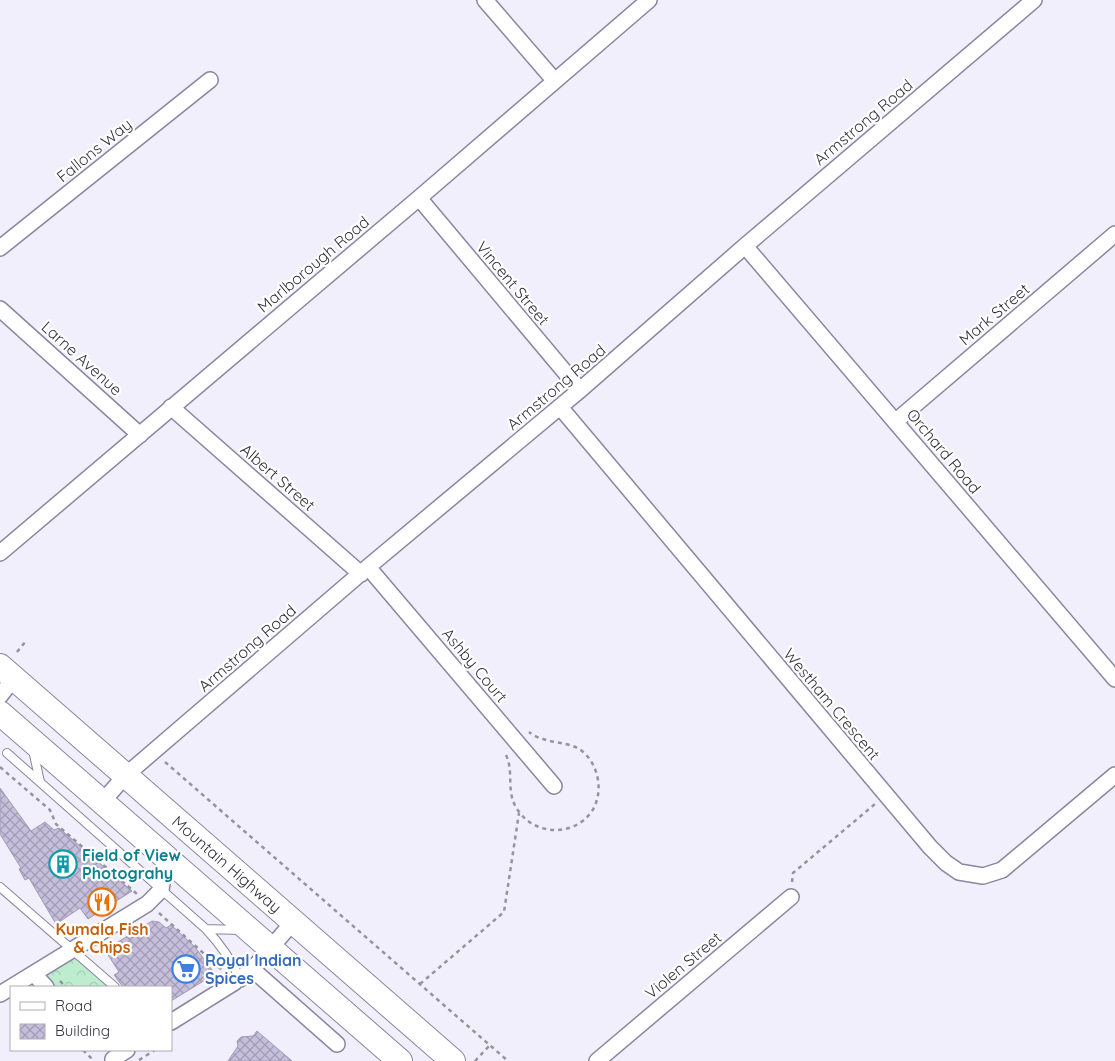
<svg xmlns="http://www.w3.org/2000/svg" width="1115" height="1061" font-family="Quicksand,sans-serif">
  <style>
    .park { fill: url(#park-crowns) }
    .building { fill: url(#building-cross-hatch); stroke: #a19bb7 }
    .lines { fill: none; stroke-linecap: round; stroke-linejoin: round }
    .service-casing { stroke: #8b85a0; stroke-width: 10 }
    .minor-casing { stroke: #8b85a0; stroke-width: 18 }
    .primary-casing { stroke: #8b85a0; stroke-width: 26 }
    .path { stroke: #95939e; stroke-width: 2.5; stroke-dasharray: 4 4; stroke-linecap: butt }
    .service { stroke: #fff; stroke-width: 8 }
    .minor { stroke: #fff; stroke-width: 15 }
    .primary { stroke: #fff; stroke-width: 24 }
    .labels { text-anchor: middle; stroke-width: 4.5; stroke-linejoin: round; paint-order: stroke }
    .street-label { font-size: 16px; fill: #34323d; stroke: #fff }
    .culture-label { font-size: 16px; font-weight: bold; fill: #0d838f; stroke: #fff; text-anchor: start }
    .food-label { font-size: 16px; font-weight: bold; fill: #c56008; stroke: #fff }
    .shop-label { font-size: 16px; font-weight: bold; fill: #366cbe; stroke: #fff; text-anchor: start }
  </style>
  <defs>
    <pattern id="park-crowns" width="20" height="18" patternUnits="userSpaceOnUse" patternTransform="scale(1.25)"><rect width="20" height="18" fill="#bdedce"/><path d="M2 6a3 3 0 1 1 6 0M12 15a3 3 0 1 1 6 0" fill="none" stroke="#a3ccb2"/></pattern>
    <pattern id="building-cross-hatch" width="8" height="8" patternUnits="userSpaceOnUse" patternTransform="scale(1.25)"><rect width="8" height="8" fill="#c5bfdc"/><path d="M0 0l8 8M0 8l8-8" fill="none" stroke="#a19cb4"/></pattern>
  </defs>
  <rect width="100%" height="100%" fill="#f1effb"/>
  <path class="park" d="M72,950L115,987H46L34,974Z"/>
  <path class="building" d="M0,788L31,831L45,822L54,830L59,828L132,891L88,919L80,908L56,924L29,878L25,880L19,869L21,868L0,834Z
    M152,921L159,922L166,928L171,925L195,947L215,974L171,1001V987H123L114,975L119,972L105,950Z
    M257,1031L292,1061H228L238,1046L237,1041L241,1037L253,1036Z"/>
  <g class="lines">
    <g class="service-casing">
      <path id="service" d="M33,750L40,782
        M7,753L206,929C221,945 231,959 240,979L238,980
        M0,887L115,987
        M206,929L241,930"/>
    </g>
    <g class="minor-casing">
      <path id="minor" d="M485,0L554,80
        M419,198L580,390
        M745,246L1115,679
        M0,248L210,80
        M0,309L140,435
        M171,407L361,574
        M560,407L930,847L946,863L959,872L983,876L1002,870L1115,775
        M896,421L1115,234
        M0,553L419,198L649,0
        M368,567L554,786
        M0,696L14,678
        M103,801L126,775L190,720L368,567L580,390L745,246L1034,0
        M252,969L337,1044
        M34,974L46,987
        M240,979L258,963L293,922
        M0,994L147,904L161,890L166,857
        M171,1022L235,982
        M113,1059L127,1050
        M597,1061L791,897"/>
    </g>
    <g class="primary-casing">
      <path id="primary" d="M0,666L453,1061
        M0,713L400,1061"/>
    </g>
    <path class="path" d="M17,652L26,641
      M506,755C515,774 504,794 520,813C538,836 575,836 592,811C604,792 599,765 582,751C570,742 557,744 543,739C538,738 533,735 529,732
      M165,762L508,1061
      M0,767L50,810L56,824L137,894
      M792,882L793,873L875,804
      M159,913L222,970
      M60,981L66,987
      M420,984L504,912L519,813
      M83,1050L94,1061
      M139,1060L155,1050
      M475,1061L490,1045"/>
    <use href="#service" class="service"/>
    <use href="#minor" class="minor"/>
    <use href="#primary" class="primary"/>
  </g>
  <defs>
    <g id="building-ring" transform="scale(1.4375)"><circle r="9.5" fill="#fff" stroke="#0f9aa8" stroke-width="1.5"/><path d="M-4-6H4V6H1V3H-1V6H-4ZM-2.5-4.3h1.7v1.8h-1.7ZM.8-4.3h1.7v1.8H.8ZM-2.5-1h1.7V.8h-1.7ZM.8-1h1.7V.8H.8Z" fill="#0f9aa8"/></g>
    <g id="restaurant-ring" transform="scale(1.4375)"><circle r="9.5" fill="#fff" stroke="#e8710a" stroke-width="1.5"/><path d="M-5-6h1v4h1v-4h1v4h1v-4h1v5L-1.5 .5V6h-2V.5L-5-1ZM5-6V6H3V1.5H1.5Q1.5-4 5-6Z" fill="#e8710a"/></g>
    <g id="supermarket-ring" transform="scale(1.4375)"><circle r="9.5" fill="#fff" stroke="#3f7fe0" stroke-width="1.5"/><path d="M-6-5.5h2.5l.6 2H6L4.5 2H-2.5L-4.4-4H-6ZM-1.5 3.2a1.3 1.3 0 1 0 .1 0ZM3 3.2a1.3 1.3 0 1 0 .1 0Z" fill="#3f7fe0"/></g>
  </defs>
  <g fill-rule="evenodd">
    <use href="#building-ring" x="63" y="864"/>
    <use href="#restaurant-ring" x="102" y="902"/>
    <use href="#supermarket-ring" x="186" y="969"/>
  </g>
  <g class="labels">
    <g class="street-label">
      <text transform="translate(863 122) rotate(-40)" y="6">Armstrong Road</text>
      <text transform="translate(94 150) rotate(-39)" y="6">Fallons Way</text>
      <text transform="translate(313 264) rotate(-40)" y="6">Marlborough Road</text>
      <text transform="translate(513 283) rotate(50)" y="6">Vincent Street</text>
      <text transform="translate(994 314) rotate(-40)" y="6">Mark Street</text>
      <text transform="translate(82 358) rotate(42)" y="6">Larne Avenue</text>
      <text transform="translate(556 387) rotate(-40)" y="6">Armstrong Road</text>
      <text transform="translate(944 451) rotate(50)" y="6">Orchard Road</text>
      <text transform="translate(278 477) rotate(41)" y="6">Albert Street</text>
      <text transform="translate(247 648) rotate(-41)" y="6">Armstrong Road</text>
      <text transform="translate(475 665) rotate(50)" y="6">Ashby Court</text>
      <text transform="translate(832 704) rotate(50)" y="6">Westham Crescent</text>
      <text transform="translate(227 864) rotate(41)" y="6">Mountain Highway</text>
      <text transform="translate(683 965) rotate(-40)" y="6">Violen Street</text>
    </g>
    <g class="culture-label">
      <text x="82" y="861">Field of View<tspan x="82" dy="18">Photograhy</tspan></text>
    </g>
    <g class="food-label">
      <text x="102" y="935">Kumala Fish<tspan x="102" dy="18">&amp; Chips</tspan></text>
    </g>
    <g class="shop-label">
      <text x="205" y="966">Royal Indian<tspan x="205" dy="18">Spices</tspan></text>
    </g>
  </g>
  <rect x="10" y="986" width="162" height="65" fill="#ffffff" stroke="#aeadb1"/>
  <rect x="20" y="1002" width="25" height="8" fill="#ffffff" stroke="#aeadb1"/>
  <text x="55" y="1011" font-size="15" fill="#34323d">Road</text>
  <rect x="20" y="1024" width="25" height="15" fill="url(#building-cross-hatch)" stroke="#aeadb1"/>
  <text x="55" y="1036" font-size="15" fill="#34323d">Building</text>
</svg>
